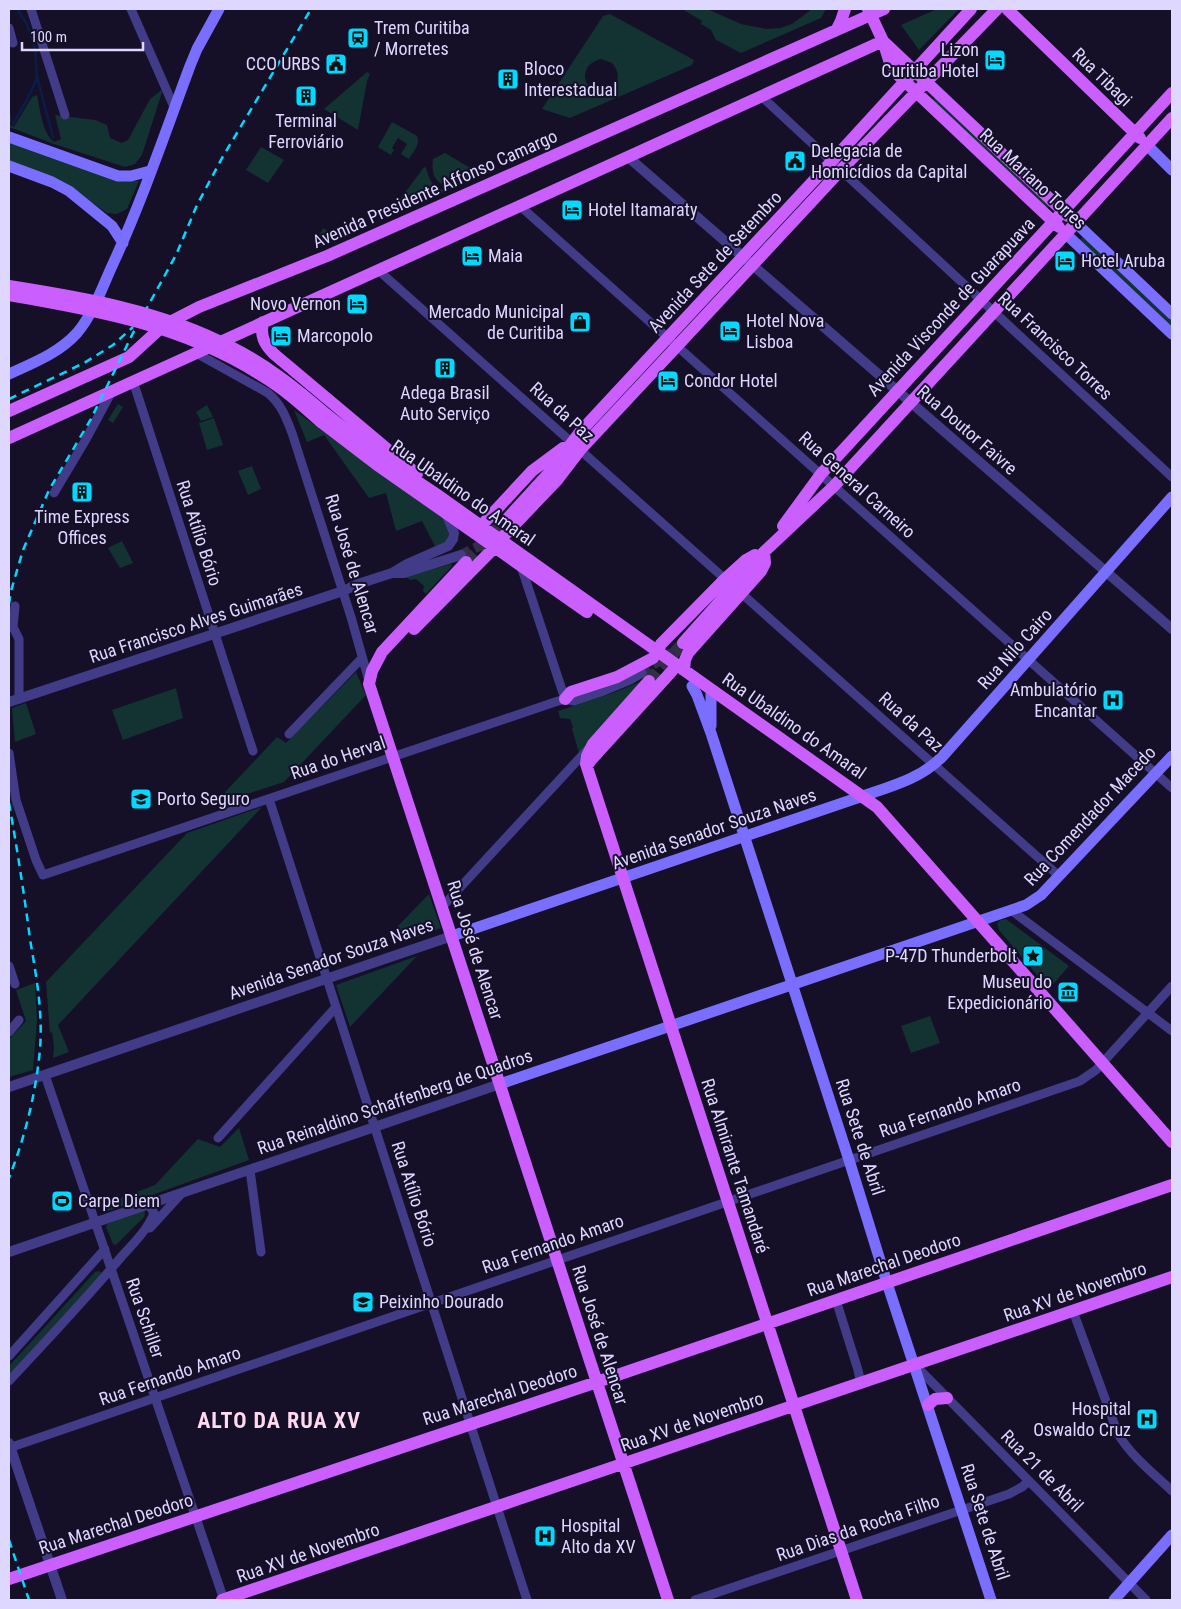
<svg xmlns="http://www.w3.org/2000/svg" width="1181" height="1609" font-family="'Roboto Condensed',sans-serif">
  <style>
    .green { fill: #133232; fill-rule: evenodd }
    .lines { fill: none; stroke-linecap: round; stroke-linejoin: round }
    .stream { stroke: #0a1d47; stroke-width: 2.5 }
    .minor-tunnel { stroke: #332e48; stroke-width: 9; stroke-dasharray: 9 4.5; stroke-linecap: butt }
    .tertiary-tunnel { stroke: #332e48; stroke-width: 10; stroke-dasharray: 10 5; stroke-linecap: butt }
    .primary-tunnel { stroke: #332e48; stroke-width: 12; stroke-dasharray: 12 6; stroke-linecap: butt }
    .minor { stroke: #423b87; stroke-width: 9 }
    .tertiary { stroke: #423b87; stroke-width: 10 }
    .secondary { stroke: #796eff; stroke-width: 11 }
    .primary { stroke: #cb5eff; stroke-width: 12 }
    .rail { stroke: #03d8ff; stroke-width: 2.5; stroke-dasharray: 8 6; stroke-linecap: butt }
    .primary-bridge { stroke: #cb5eff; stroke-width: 12 }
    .labels { text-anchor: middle; stroke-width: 4; stroke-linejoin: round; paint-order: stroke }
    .poi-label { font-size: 18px; fill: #ded7ff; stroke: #151028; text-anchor: start }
    .street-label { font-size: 18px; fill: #ded7ff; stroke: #151028 }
    .district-label { font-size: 22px; font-weight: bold; letter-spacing: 1px; fill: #ffd9ef; stroke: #151028 }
  </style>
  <rect width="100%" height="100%" fill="#151028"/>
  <path class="green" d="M682,9H707L741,24L766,29L780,28L792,24L812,9H826L821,18L741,53L716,40L711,30L701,24L702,21Z
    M937,9H959L919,50L901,25Z
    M610,14L694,60L692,65L570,118L542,109L603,16ZM601,59L612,63C630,83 602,104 589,86C585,82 584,76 586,71C588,64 594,61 601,59Z
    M367,72L370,74L367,81L358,130L324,109Z
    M163,89L142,155L135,164L125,167L54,144L9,127V104L11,120L10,125L14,127L32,97L37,95C40,109 42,132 54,142L61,139L55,115L95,120L107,125L110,138L122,143L128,140L150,99Z
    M938,95L1052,203L1044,211L930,103Z
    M392,122L417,136C421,144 413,152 409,159L401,154L407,144L398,138L392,148L394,150L391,155L378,147Z
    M9,141L130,181H139L127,209L117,214L107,213L66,184L9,161Z
    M261,147L284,160L268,183L246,170Z
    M445,153L482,175L451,189C435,182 431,176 433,159Z
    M424,167L426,168C430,181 432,187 446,191L391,216L390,213Z
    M323,228L338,237L323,245L316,241Z
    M1086,233L1172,316V334L1077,243Z
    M118,404L123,407L113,423L108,420Z
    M207,405L213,417L201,421L196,412Z
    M294,410L443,518C449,533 454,540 436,548L422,521L396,531L386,493L369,498L324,435L307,442Z
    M214,418L223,445L207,450L199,423Z
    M252,466L261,489L248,495L238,471Z
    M122,541L133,563L120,568L108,548Z
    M451,564L452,566L426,594L423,591L424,586L416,579L410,580L406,577Z
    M356,672L366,695L284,782L213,805L277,737L286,743Z
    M647,679L579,753L572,729L573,727L570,719L560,718L558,711L613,693Z
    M176,688L183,718L123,740L112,710Z
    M26,703L36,734L15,742L12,708Z
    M262,807L58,1025L69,1052L53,1058L54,1047L52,1031L50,1034L46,982L187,833Z
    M429,894L441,928L401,943L395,929Z
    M1006,919L1069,966L1049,989L999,930L997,923L1001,920Z
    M417,956L350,1027L336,985Z
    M35,983L37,1020L33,1070L9,1077V1039L26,1021L16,990Z
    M930,1016L940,1043L911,1053L901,1026Z
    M239,1128L249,1160L108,1211L105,1204L155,1185L198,1139L220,1147Z
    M144,1209L145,1214L144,1217L117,1244L115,1245L113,1244L106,1227L107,1224Z
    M99,1271L102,1273L9,1379V1366L95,1272Z"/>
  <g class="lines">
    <path class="stream" d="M17,9L27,24L35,49L37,77L53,137
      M13,124L27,100L37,78"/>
    <path class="minor-tunnel" d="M642,673L679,647"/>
    <path class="tertiary-tunnel" d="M461,555L483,544"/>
    <path class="primary-tunnel" d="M466,562L507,519
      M649,681L683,643"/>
    <path class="minor" d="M31,9L65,115
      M131,9L174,107
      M9,28L13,43
      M761,96L1172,477
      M520,206L1172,788
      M378,270L725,579
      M196,353L268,393C281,404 286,417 292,433L351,617L369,681
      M133,381L253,751
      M54,493L85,441L112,391
      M521,566L565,699
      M741,593L1059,876
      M15,606L13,627L19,639V699
      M289,734L362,658
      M9,753L16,800L36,860L43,875L555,702L565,699L574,701L601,692L630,680L642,673
      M269,799L527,1600
      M442,907L588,749
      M1011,910L1172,1031
      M9,966L15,984
      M9,1032L19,1020
      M45,1075L224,1600
      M218,1138L336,1007
      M250,1170L261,1252
      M150,1228L182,1193
      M836,1300L858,1370L861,1384
      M1073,1311L1118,1434C1132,1457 1153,1473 1172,1491
      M9,1356L105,1249
      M915,1365L1146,1600
      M9,1381C47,1340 86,1299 122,1256C134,1243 148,1229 154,1213L149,1205
      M9,1448L1080,1081L1096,1070L1172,986
      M695,1600L1009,1494L1022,1487L1029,1481"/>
    <path class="tertiary" d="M628,157L1172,629
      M393,573H404L461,555
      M9,702L343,591L358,584L392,573L407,564L448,546L453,539L454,533L446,513
      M9,1087L452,936
      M9,1252L500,1084
      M9,1443L62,1600"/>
    <path class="secondary" d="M9,137L118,176H131L150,171
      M1147,145L1172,170
      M9,166L52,182L69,191L112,226L123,243
      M1076,223L1172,314
      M1066,234L1172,334
      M9,374C33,363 59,353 77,333C93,314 102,288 112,266C142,201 165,133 190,66L197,49L219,9
      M692,686L697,695L711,733L849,1160L887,1283L991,1600
      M711,726V690
      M452,936L863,796C892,786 920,779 942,757L1172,497
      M500,1084L1026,905L1041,895L1172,756
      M1114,1600L1172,1535"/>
    <path class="primary" d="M868,9L883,41L889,60L898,75L1059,227
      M1007,9L1140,138
      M837,29L841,21L845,9
      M883,41L1068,216
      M931,77L997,9
      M263,322C260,336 264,344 274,354L417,474
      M9,411L129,357L164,325L199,307L327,256L884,9
      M327,415L382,458L436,494L877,807L1172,1142
      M321,422L376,464L587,612
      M9,438L883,41
      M507,519L549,473L580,432L831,162L971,9
      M481,526L532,471L563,448
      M783,526L821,474L1172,93
      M500,540L557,480L580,450L665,359L841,170L926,82
      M466,562L382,652L372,671L369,684L668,1600
      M414,629L495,547
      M683,643L764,552L834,486L1172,118
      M658,651L661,644L725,579L746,560L755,555
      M684,670L685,660L688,653L761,571L765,563L764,552
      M649,681L593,744L587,756L586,764L857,1600
      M565,699L571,692L617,677L653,658
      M589,763L591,760L672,671
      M928,1405L935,1399L947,1398
      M9,1579L597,1382L1172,1185
      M222,1600L1172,1277"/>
    <path class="rail" d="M9,399L84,363L113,345L133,327
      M9,604L11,591L23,550L49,490L91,419L133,333L176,255L197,205L222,158L311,9
      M9,803C17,848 24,893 30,939C36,975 43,1012 40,1049C36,1093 25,1137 9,1178
      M9,1540L29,1600"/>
    <path class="primary-bridge" d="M9,286C85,298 162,311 231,347C267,365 297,389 327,415
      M9,295C97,310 184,326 261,375C283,388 302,405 321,422"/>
  </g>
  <defs>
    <g id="station-square" transform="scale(1.125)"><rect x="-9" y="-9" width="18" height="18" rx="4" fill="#03d8ff" stroke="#151028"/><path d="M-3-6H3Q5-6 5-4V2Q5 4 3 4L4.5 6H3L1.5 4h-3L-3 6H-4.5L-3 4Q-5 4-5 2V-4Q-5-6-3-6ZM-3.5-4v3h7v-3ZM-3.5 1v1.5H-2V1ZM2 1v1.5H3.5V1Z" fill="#111"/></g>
    <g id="hotel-square" transform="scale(1.125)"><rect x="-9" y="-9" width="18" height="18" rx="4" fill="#03d8ff" stroke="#151028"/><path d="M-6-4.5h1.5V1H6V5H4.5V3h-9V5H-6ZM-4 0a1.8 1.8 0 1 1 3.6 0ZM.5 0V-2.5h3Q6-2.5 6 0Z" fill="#111"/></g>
    <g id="civic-square" transform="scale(1.125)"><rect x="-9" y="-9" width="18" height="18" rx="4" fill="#03d8ff" stroke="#151028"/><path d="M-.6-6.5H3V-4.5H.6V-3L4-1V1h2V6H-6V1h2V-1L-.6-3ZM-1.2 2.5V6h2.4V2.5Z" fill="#111"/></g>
    <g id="building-square" transform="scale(1.125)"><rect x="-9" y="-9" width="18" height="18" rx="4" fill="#03d8ff" stroke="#151028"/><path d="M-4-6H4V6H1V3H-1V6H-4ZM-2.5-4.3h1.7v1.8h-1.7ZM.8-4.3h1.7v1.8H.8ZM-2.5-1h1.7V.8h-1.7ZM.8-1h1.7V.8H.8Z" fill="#111"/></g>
    <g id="shop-square" transform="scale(1.125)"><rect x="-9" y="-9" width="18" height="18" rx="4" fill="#03d8ff" stroke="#151028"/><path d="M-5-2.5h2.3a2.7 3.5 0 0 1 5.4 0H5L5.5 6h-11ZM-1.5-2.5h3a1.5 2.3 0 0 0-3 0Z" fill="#111"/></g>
    <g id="hospital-square" transform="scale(1.125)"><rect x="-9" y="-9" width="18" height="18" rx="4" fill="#03d8ff" stroke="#151028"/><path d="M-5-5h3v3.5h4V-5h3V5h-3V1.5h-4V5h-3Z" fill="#111"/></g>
    <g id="school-square" transform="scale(1.125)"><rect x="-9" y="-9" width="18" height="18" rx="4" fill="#03d8ff" stroke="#151028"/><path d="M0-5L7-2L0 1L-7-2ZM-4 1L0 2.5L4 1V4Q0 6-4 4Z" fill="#111"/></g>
    <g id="sight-square" transform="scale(1.125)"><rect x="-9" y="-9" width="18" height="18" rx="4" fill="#03d8ff" stroke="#151028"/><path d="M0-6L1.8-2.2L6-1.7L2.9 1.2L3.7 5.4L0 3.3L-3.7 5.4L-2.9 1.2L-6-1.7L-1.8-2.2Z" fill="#111"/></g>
    <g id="museum-square" transform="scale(1.125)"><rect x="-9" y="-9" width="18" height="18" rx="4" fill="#03d8ff" stroke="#151028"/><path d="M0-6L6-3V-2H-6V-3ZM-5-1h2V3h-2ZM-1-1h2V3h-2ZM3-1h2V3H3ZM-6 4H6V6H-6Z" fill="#111"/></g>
    <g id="stadium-square" transform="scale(1.125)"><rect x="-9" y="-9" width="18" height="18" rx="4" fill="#03d8ff" stroke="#151028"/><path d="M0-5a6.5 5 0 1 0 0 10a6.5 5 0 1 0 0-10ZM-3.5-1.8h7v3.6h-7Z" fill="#111"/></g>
  </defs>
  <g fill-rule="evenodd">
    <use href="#station-square" x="358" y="38"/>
    <use href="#hotel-square" x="995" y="60"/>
    <use href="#civic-square" x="336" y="64"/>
    <use href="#building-square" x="508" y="79"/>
    <use href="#building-square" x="306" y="96"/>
    <use href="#civic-square" x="795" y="161"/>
    <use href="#hotel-square" x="572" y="210"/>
    <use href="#hotel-square" x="472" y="256"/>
    <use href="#hotel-square" x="1065" y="261"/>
    <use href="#hotel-square" x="357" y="304"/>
    <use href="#shop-square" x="580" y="322"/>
    <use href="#hotel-square" x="730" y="331"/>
    <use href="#hotel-square" x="281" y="336"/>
    <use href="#building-square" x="445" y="368"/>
    <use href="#hotel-square" x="668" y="381"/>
    <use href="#building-square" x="82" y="492"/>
    <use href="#hospital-square" x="1113" y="700"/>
    <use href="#school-square" x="141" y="799"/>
    <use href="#sight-square" x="1033" y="956"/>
    <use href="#museum-square" x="1068" y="992"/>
    <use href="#stadium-square" x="62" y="1201"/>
    <use href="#school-square" x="363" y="1302"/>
    <use href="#hospital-square" x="1147" y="1419"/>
    <use href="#hospital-square" x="545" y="1536"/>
  </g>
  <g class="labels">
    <g class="poi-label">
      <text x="374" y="34">Trem Curitiba<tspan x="374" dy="21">/ Morretes</tspan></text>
      <text x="979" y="56" text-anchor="end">Lizon<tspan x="979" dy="21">Curitiba Hotel</tspan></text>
      <text x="320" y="70" text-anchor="end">CCO URBS</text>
      <text x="524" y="75">Bloco<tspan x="524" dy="21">Interestadual</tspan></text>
      <text x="306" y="127" text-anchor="middle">Terminal<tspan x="306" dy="21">Ferroviário</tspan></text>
      <text x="811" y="157">Delegacia de<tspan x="811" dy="21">Homicídios da Capital</tspan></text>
      <text x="588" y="216">Hotel Itamaraty</text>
      <text x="488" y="262">Maia</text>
      <text x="1081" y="267">Hotel Aruba</text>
      <text x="341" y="310" text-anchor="end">Novo Vernon</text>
      <text x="564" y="318" text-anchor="end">Mercado Municipal<tspan x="564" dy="21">de Curitiba</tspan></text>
      <text x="746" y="327">Hotel Nova<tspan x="746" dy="21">Lisboa</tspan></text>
      <text x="297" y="342">Marcopolo</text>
      <text x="684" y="387">Condor Hotel</text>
      <text x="445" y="399" text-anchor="middle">Adega Brasil<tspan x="445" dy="21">Auto Serviço</tspan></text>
      <text x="82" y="523" text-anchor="middle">Time Express<tspan x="82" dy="21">Offices</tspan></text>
      <text x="1097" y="696" text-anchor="end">Ambulatório<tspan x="1097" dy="21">Encantar</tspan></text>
      <text x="157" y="805">Porto Seguro</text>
      <text x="1017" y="962" text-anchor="end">P-47D Thunderbolt</text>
      <text x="1052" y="988" text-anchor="end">Museu do<tspan x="1052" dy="21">Expedicionário</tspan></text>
      <text x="78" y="1207">Carpe Diem</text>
      <text x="379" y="1308">Peixinho Dourado</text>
      <text x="1131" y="1415" text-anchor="end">Hospital<tspan x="1131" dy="21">Oswaldo Cruz</tspan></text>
      <text x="561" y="1532">Hospital<tspan x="561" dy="21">Alto da XV</tspan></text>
    </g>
    <g class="street-label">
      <text transform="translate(1102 77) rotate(44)" y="6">Rua Tibagi</text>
      <text transform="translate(1033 179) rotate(43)" y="6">Rua Mariano Torres</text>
      <text transform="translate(435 189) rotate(-24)" y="6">Avenida Presidente Affonso Camargo</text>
      <text transform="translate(715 262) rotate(-47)" y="6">Avenida Sete de Setembro</text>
      <text transform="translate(951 307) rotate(-47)" y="6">Avenida Visconde de Guarapuava</text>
      <text transform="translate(1055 346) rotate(43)" y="6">Rua Francisco Torres</text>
      <text transform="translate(562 412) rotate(42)" y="6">Rua da Paz</text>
      <text transform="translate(967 430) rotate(41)" y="6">Rua Doutor Faivre</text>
      <text transform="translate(857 485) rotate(42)" y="6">Rua General Carneiro</text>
      <text transform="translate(463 493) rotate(35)" y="6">Rua Ubaldino do Amaral</text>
      <text transform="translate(199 533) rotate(72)" y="6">Rua Atílio Bório</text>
      <text transform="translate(352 564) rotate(73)" y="6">Rua José de Alencar</text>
      <text transform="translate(196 623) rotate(-18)" y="6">Rua Francisco Alves Guimarães</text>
      <text transform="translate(1015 649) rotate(-48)" y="6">Rua Nilo Cairo</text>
      <text transform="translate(911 722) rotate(42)" y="6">Rua da Paz</text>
      <text transform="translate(794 726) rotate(35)" y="6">Rua Ubaldino do Amaral</text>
      <text transform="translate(338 758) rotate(-19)" y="6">Rua do Herval</text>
      <text transform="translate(1090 816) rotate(-47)" y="6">Rua Comendador Macedo</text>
      <text transform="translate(714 829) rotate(-19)" y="6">Avenida Senador Souza Naves</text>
      <text transform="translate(475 950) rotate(72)" y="6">Rua José de Alencar</text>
      <text transform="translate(331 959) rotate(-19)" y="6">Avenida Senador Souza Naves</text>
      <text transform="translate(395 1102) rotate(-19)" y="6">Rua Reinaldino Schaffenberg de Quadros</text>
      <text transform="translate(950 1108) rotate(-19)" y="6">Rua Fernando Amaro</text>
      <text transform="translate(860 1137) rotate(72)" y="6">Rua Sete de Abril</text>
      <text transform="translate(735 1166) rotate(72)" y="6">Rua Almirante Tamandaré</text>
      <text transform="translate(414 1194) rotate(72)" y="6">Rua Atílio Bório</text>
      <text transform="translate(553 1244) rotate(-19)" y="6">Rua Fernando Amaro</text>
      <text transform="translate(884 1265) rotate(-19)" y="6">Rua Marechal Deodoro</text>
      <text transform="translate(1075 1292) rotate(-19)" y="6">Rua XV de Novembro</text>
      <text transform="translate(145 1318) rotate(71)" y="6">Rua Schiller</text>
      <text transform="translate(600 1335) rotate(72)" y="6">Rua José de Alencar</text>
      <text transform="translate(170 1376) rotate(-19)" y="6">Rua Fernando Amaro</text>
      <text transform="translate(500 1395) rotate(-18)" y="6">Rua Marechal Deodoro</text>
      <text transform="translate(692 1422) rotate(-19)" y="6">Rua XV de Novembro</text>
      <text transform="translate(1042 1471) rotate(45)" y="6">Rua 21 de Abril</text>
      <text transform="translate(985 1522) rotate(72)" y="6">Rua Sete de Abril</text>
      <text transform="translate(116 1524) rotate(-18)" y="6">Rua Marechal Deodoro</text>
      <text transform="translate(858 1528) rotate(-19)" y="6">Rua Dias da Rocha Filho</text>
      <text transform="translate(308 1553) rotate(-19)" y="6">Rua XV de Novembro</text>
    </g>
    <g class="district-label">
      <text x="279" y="1428">ALTO DA RUA XV</text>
    </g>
  </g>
  <rect width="1181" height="1609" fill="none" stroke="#ded7ff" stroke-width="20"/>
  <path d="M22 42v8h121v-8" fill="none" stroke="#ded7ff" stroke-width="2.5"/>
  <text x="30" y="42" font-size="15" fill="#ded7ff" stroke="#151028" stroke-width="4" paint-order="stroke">100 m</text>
</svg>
